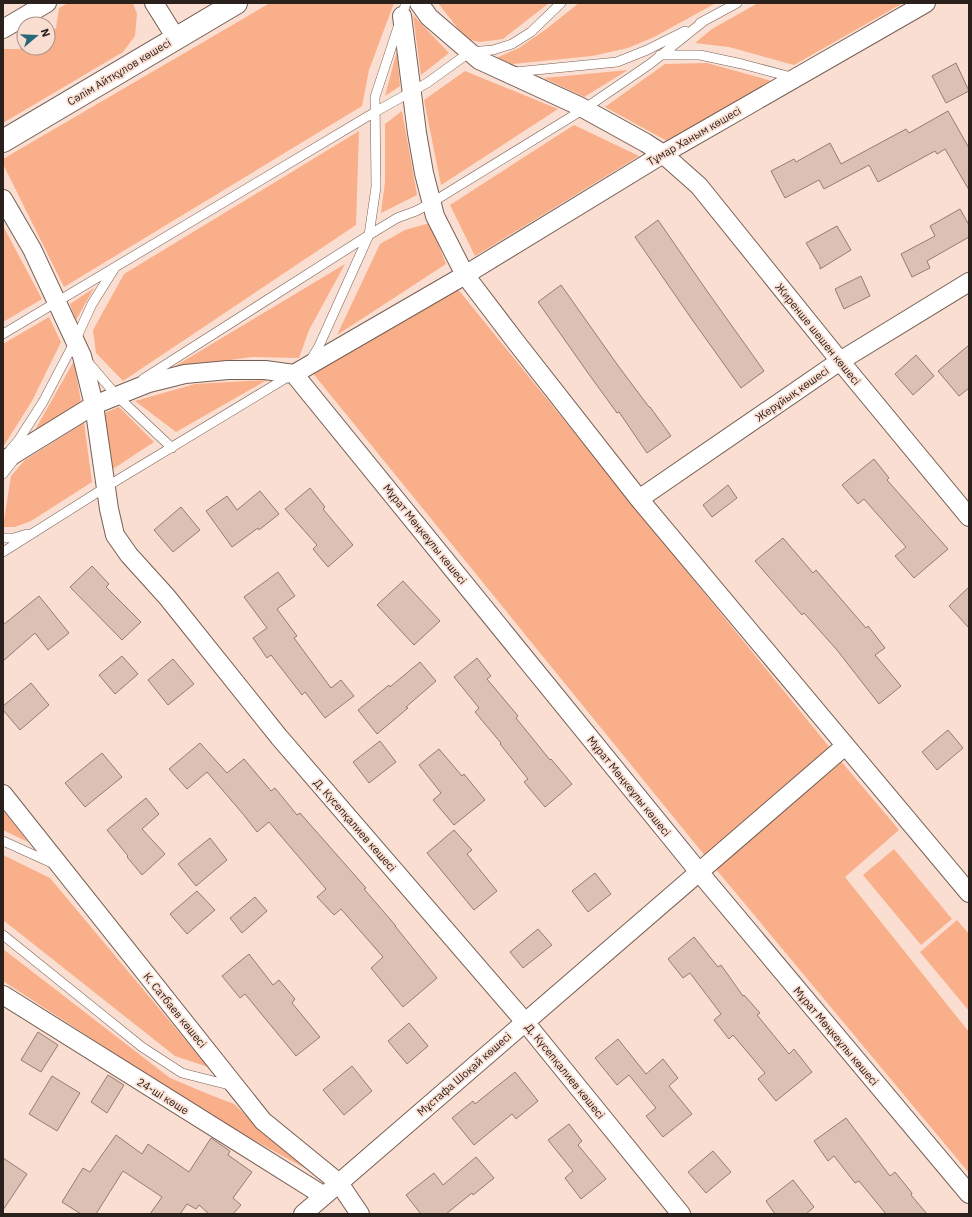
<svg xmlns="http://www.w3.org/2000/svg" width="972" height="1217" font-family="'IBM Plex Sans',sans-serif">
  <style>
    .green { fill: #f9af8a }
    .building { fill: #dbc0b3; stroke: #957c70 }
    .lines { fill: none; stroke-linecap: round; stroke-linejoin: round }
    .service-casing { stroke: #775f54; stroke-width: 10 }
    .minor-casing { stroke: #775f54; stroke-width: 20 }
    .trunk-casing { stroke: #775f54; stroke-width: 24 }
    .service { stroke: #fff; stroke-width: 9 }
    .minor { stroke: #fff; stroke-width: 18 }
    .trunk { stroke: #fff; stroke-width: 22 }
    .labels { text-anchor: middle; stroke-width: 3.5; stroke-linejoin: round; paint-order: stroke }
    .street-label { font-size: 11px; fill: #2b211c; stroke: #faded1 }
  </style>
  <rect width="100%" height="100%" fill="#faded1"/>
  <path class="green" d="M68,3H133L137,14L135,36L123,52L3,123V49H19L24,47V48H48V33L56,28L59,8Z
    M270,3H394L369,70L362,106L64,287L3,164V159Z
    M438,3H549L503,39L480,42L466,39Z
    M579,3H716L654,37L628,48L592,56L513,64L496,58L519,48L545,30Z
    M758,3H903L794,65L729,47L695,43L712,29Z
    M413,15L449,53L421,75Z
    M397,51L400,86L385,96Z
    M707,63L772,81L667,141L605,107L665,64Z
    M628,70L584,97L544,78Z
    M465,71L558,109L441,185L424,100Z
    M402,111L417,195L381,213L385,182V124Z
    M574,125L639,156L475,256L450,205Z
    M359,131L356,225L123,381L96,353L93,330L124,274Z
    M430,223L446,264L337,335L380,244L405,230Z
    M3,226L42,299L3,322Z
    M345,264L309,330L299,358L252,357L172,368Z
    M452,282L835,754L899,830L845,877L969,1032V1173L710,862L307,366Z
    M94,288L76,320L70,304Z
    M49,317L61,342L32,401L3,447V344Z
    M74,361L81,402L35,430Z
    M267,380L176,432L135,401L195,384Z
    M119,407L154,442L113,469L102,414Z
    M84,423L92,482L31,521L15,527H3L11,476L25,460Z
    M3,810L28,842L3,830Z
    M894,849L952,919L921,945L863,875Z
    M3,855L50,878L208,1067L175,1056L3,920Z
    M957,920L969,934V1011L920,952Z
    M3,949L170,1078L208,1094L234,1104L276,1144L310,1171L217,1120L3,981Z"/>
  <path class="building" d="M956,63L969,91L946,103L932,76Z
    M948,111L969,148V190L945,149L937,154L935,151L878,182L869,165L824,189L819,180L785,198L771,171L794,159L796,162L830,143L841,164L906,129L909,133Z
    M960,209L969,225V237L927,261L930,268L912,277L901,254L935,236L930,226Z
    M658,220L707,291L764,371L741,388L691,318L635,237Z
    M837,226L851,250L820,269V266L806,243Z
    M861,276L870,296L844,309L835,289Z
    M561,285L619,367L649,407H650L671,436L647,453L619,412L617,413L588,373L538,302Z
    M969,345V388L959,396L938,371Z
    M916,355L934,376L913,395L895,374Z
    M874,459L889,478L887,480L948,549L914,578L895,556L906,547L864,499L858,504L842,485Z
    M728,485L737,498L712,517L703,505Z
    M310,488L325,507L323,509L353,545L328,567L313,549L317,545L285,509Z
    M260,491L279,514L259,530L258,528L232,547L206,511L227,496L237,510Z
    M181,507L200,530L173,552L154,530Z
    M783,538L813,573L816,570L866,628L868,626L885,648L875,655L901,686L879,704L837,650L804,613L802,615L755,561Z
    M92,566L109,584L106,587L141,622L122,640L70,587Z
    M278,572L295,596L277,609L297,636L294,638L331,688L341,680L354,696L325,718L305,692L302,695L271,655L267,658L253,638L267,628L244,597Z
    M403,581L440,621L414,645L377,605Z
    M969,587V628L949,606Z
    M39,596L69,633L48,650L35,633L3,661V625Z
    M122,656L138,674L115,694L99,675Z
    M477,658L491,676L487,679L518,716L516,718L550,760L551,759L572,784L545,807L524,782L528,779L500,744L501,743L475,712L479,708L454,677Z
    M173,659L194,684L168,705L148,680Z
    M420,662L436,681L406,707L408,708L377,734L358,710L389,685L390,687Z
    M31,683L49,705L20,730L3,710V706Z
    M948,730L963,748L937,770L922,752Z
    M380,741L396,762L369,783L353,762Z
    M200,743L227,773L244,759L271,791L275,788L297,815L300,813L366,888L364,889L396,926H395L437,978L403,1007L371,968L383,957L341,909L334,915L317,897L326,889L269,822L257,832L243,814L207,772L187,789L169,769Z
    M439,749L462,776L464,774L485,800L454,825L433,800L441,793L419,765Z
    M102,753L122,777L85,807L65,783Z
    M146,798L159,814L142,829L165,854L142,875L127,857L128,856L107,830Z
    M454,830L472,850L467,854L497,891L474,910L427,853Z
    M210,838L227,860L196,886L178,864Z
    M595,873L611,894L588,912L572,891Z
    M197,891L215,910L187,934L170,914Z
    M255,897L267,911L242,933L230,918Z
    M538,929L552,945L523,968L510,952Z
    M694,937L718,967L721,965L743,996L744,995L760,1013L757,1015L789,1054L794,1049L812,1072L776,1101L758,1079L765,1073L733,1035L729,1039L714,1020L721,1014L690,973L683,978L668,959Z
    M249,954L273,985L279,980L295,999L292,1003L320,1037L296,1056L245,994L240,998L222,976Z
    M409,1023L428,1046L407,1064L388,1041Z
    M38,1032L58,1045L41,1072L21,1060Z
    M618,1039L646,1074L663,1059L678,1078L669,1086L692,1114L663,1137L646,1116L656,1108L629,1075L617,1085L595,1058Z
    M352,1066L372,1091L344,1115L323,1090Z
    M515,1072L538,1101L516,1119L512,1114L474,1145L452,1118L473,1101L475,1104Z
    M108,1075L124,1085L107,1113L91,1102Z
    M52,1076L80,1093L57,1131L29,1114Z
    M846,1118L890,1176L895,1172L912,1193L911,1195L927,1214H886L859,1181L855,1183L834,1156L828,1161L814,1141Z
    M569,1124L582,1141L578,1145L606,1179L581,1199L565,1178L573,1171L548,1140Z
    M116,1135L142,1154L148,1144L189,1172L211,1138L230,1151L228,1155L252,1172L233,1198L241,1205L233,1214H209L199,1205L196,1209L187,1204L180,1214H150L162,1197L123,1171L96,1214H81L62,1202L83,1168L90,1172Z
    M713,1151L731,1172L706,1193L688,1172Z
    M476,1157L494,1178L473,1195L472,1193L446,1214H421L406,1195L434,1173L443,1185Z
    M3,1158L27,1174L3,1210Z
    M793,1180L814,1207L806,1214H775L766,1201Z"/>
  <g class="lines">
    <g class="service-casing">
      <path id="service" d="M700,23L737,3
        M660,55H700L742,64L795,78
        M515,72L617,62L647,50L685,31
        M3,334L375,112L427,83L470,52L493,50L512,44L531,32L561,3
        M87,361L117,396L172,448
        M310,361L319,346L369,235L376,187L375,97L406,3
        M143,379L369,235L397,218L416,211L431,203L584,109L650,64L704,21
        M10,450L18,441L43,402L75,341L92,304L114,269
        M3,474L13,461
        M3,538H14L27,534
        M3,552L106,487L291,375
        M3,841L54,864
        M3,935L142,1047L182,1073L233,1086"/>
    </g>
    <g class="minor-casing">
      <path id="minor" d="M154,3L176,38
        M419,3L429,17L479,60L579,106L646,143L663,154L699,186L840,361L969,517
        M402,16L417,133L424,173L435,216L465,275L516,342L639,499L969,893
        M3,29L47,3
        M3,199L32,249L82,356L94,405L109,509L115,535L129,555L167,597L279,737L525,1022L681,1214
        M294,374L699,872L969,1194
        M3,461L94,405L149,383L185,374L228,370H265L294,374L465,275L663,154L926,3
        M639,499L840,361L969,282
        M3,794L263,1121L339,1183L360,1214
        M3,995L324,1196
        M303,1214L845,746"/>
    </g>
    <g class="trunk-casing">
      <path id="trunk" d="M3,141L236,3"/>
    </g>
    <use href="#service" class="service"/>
    <use href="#minor" class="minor"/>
    <use href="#trunk" class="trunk"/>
  </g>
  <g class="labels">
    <g class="street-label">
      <text transform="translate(119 72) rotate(-31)" y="4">Сәлім Айтқұлов көшесі</text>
      <text transform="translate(694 136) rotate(-30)" y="4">Тұмар Ханым көшесі</text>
      <text transform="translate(818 334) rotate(51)" y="4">Жиренше шешен көшесі</text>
      <text transform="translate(792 394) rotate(-35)" y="4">Жерұйық көшесі</text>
      <text transform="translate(425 534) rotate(51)" y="4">Мұрат Мөңкеұлы көшесі</text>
      <text transform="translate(629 786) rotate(51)" y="4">Мұрат Мөңкеұлы көшесі</text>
      <text transform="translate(355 825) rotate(49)" y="4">Д. Күсепқалиев көшесі</text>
      <text transform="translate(175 1010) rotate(51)" y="4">К. Сатбаев көшесі</text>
      <text transform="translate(836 1036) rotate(50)" y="4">Мұрат Мөңкеұлы көшесі</text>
      <text transform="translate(565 1071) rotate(51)" y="4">Д. Күсепқалиев көшесі</text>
      <text transform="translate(464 1074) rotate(-41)" y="4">Мұстафа Шоқай көшесі</text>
      <text transform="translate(163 1096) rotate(32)" y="4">24-ші көше</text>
    </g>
  </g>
  <rect width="972" height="1217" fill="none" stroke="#2b211c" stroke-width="8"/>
  <g transform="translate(36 36) rotate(71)"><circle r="19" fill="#faded1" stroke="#a79289"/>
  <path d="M0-3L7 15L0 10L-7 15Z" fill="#26697b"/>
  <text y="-6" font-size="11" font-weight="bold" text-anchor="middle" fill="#2b211c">N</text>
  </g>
</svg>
